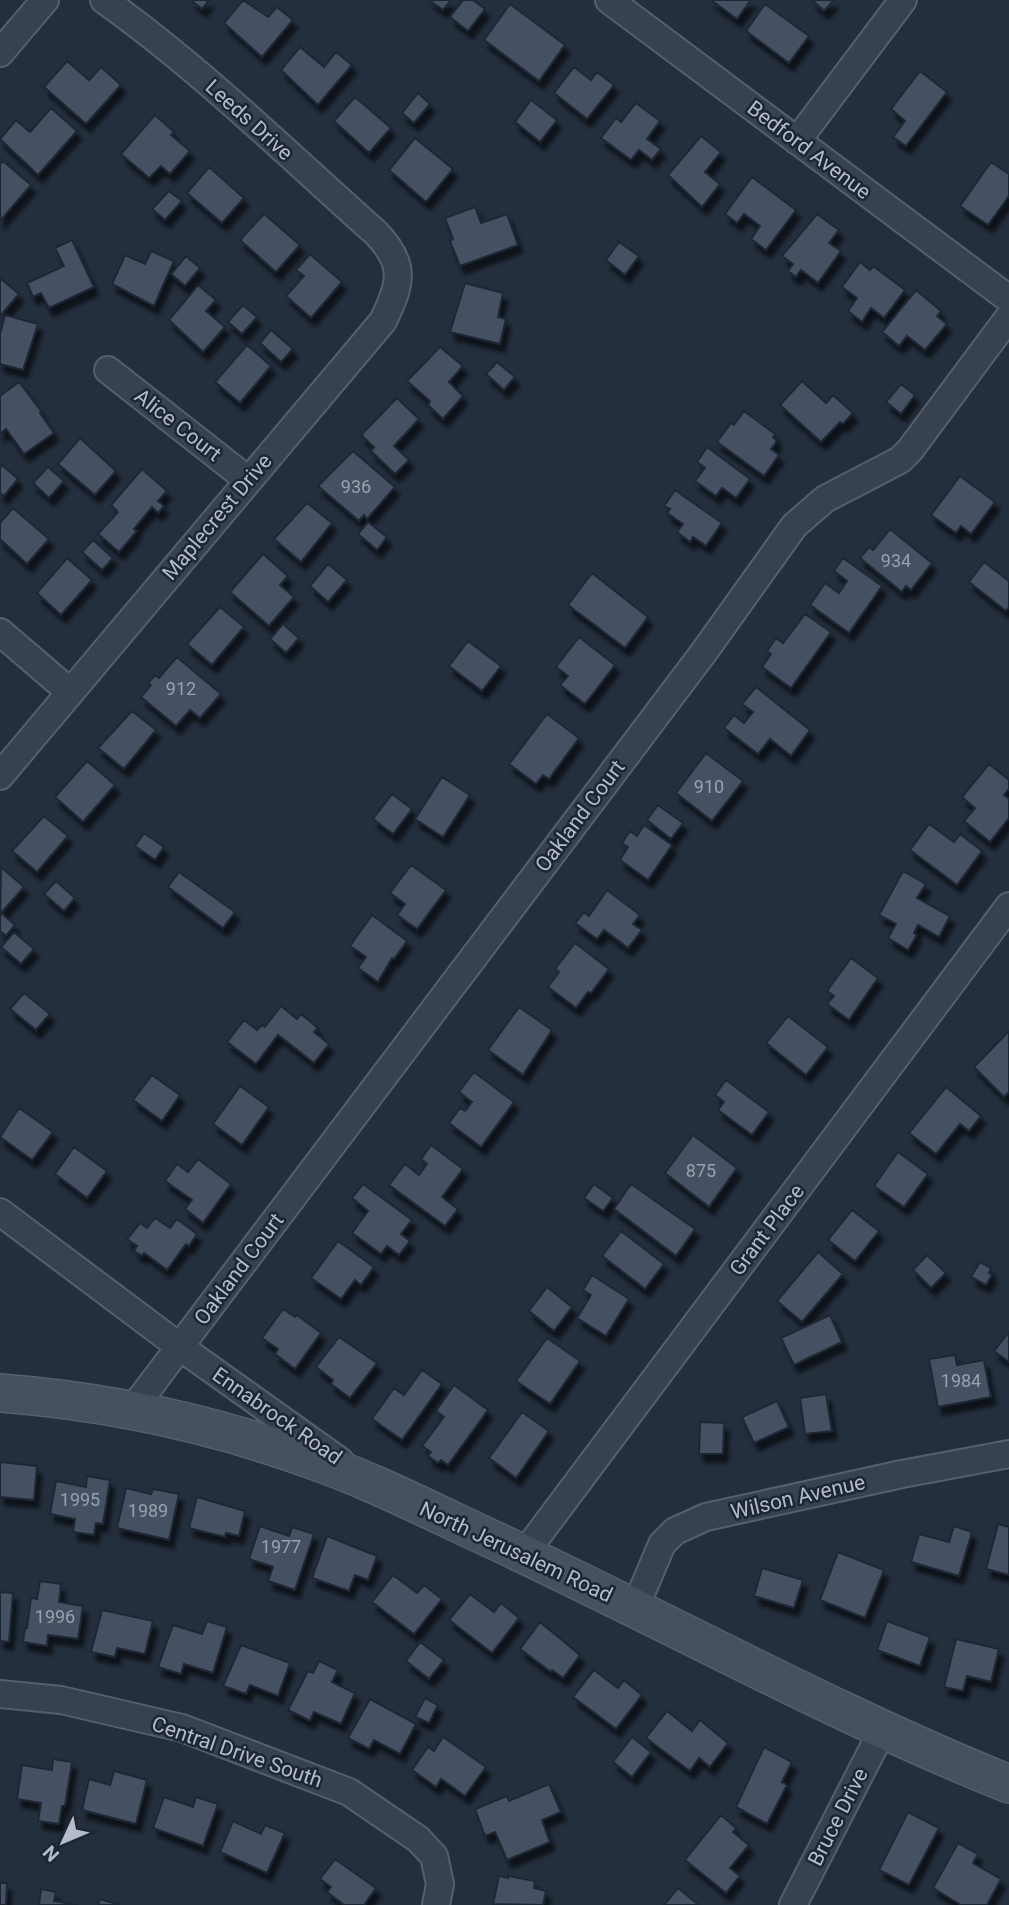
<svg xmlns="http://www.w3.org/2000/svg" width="1009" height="1905" font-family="Roboto,sans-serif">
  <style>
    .building { fill: #455162; stroke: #1f2835; stroke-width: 2; filter: url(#shadow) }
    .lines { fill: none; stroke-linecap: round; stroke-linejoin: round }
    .minor-casing { stroke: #565f6c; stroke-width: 30 }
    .secondary-casing { stroke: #565f6c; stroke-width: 40 }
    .minor { stroke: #38414e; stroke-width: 26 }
    .secondary { stroke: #465061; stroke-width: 37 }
    .labels { text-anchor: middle; stroke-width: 5; stroke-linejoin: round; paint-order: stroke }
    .number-label { font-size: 18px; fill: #98a1af }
    .street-label { font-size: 21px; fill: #b4bcc9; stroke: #1d2633 }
  </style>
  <defs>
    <filter id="shadow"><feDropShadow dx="4.5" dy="8" stdDeviation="2" flood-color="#0009"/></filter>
  </defs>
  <rect width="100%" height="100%" fill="#242f3e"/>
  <path class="building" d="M191,0H209L202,9Z
    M243,0L268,17L277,7L293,20L262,57L224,23Z
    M429,0H451L443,10Z
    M463,0H473L485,9L468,31L450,17Z
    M711,0H751L737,19Z
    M812,0H834L824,11Z
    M510,4L565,45L539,81L484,40Z
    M765,4L809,36L789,63L746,31Z
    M300,47L324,67L336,52L352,65L318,105L281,70Z
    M67,61L89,80L101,67L121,85L86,124L44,87Z
    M574,67L591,80L597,72L614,85L587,119L554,93Z
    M920,71L947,92L906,146L893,137L905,121L891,109Z
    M418,93L430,104L414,123L402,113Z
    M355,97L391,128L369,153L334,121Z
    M531,100L557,120L540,142L515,122Z
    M636,103L660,121L647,139L661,149L652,160L639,150L631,160L601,138L616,118L621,122Z
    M51,108L77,131L38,175L0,139L16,120L30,132Z
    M155,115L174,132L171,135L190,151L170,174L161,166L149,178L121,154Z
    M701,136L721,152L705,172L720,184L702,207L668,175Z
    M415,138L453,169L426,202L389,170Z
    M3,161L31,185L0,221V164Z
    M991,162L1009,174V196L988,225L960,206Z
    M209,167L244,198L222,223L187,193Z
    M752,177L796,210L766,250L751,239L760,226L744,214L737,223L725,214Z
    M169,191L182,201L165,220L152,209Z
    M475,207L481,223L507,214L518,245L460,266L450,241L453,239L445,218Z
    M264,214L300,245L276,272L240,240Z
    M817,214L839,230L829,243L841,251L818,283L801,270L796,277L788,271L793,264L782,256Z
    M72,240L94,287L49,308L41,293L33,297L27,283L64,266L55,248Z
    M619,242L639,256L625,275L606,260Z
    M151,251L174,261L154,306L112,284L125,255L145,264Z
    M310,254L342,282L311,318L286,296L304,276L296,270Z
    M186,256L200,268L185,286L171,274Z
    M860,262L870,270L873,266L905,290L884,318L871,308L862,322L848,311L857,298L842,287Z
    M0,278L19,294L1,315L0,314Z
    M465,283L503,293L498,317L506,319L500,344L450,332Z
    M198,285L216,300L206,311L225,327L203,352L169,320Z
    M916,290L941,311L937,316L947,324L925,350L907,336L899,346L882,332Z
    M243,305L257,317L242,334L228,322Z
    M5,315L38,324L23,370L0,364V334Z
    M271,330L293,349L281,362L260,343Z
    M247,345L271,366L240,403L215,382Z
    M440,347L463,366L449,382L463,396L443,419L428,405L430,401L407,381Z
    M497,362L515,377L504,390L486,374Z
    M802,381L826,403L833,395L853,413L843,424L840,422L821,442L780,405Z
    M19,382L41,411L40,413L54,433L24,454L6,429L0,434V396Z
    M901,384L915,395L901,414L886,402Z
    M397,398L419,419L394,446L409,460L395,474L371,451L374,447L361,435Z
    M744,411L775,434L773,437L777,441L771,449L779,455L764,476L717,442L731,423L734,425Z
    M80,438L116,471L95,495L58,464Z
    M707,447L750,479L736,498L722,488L716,496L695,481L705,468L697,462Z
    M353,451L395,487L367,519L364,515L359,521L318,486Z
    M2,465L18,479L4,496L0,493V468Z
    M48,467L64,481L49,498L33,483Z
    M142,469L167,491L158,501L164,506L158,513L152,507L134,529L137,531L119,552L98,534L118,512L111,505Z
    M960,476L995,502L971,534L961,526L956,533L931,515Z
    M675,490L722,523L706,546L693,537L690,542L677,532L683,524L667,513L670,509L664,506Z
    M307,503L332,523L301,562L274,539Z
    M13,508L49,539L27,564L0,539V523Z
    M368,522L387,537L377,550L358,534Z
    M890,529L932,563L911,590L906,586L902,592L860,558L869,547L873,550Z
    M93,540L113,558L102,570L82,552Z
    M263,554L288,576L280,585L294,597L269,626L230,592Z
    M67,558L92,580L61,615L37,593Z
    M843,558L882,586L849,633L810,605L825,583L839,593L847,581L834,571Z
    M984,562L1009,581V607L1006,611L969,582Z
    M328,564L347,580L328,602L310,586Z
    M592,573L648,617L625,648L568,605Z
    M220,607L244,627L212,665L187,644Z
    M805,614L831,632L791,688L762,667L771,654L767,651L776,638L783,643Z
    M283,624L299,638L286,653L270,639Z
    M579,637L615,665L585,704L560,685L568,676L556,667Z
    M468,641L501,666L482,691L449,666Z
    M177,657L221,694L200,718L190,710L176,726L141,697L151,685L148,683L155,675L159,678Z
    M756,687L810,730L791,756L770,739L758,754L724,728L734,715L744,723L753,712L742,704Z
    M132,711L156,730L124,769L98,748Z
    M547,714L579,738L549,779L543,775L536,784L509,764Z
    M706,753L743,781L712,821L676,793Z
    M87,761L115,785L83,822L55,797Z
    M989,764L1009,780V789L1004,795L1009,799V818L990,842L964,821L975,808L962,797Z
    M442,777L470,795L443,837L415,819Z
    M392,794L412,809L393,834L373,819Z
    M658,805L683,823L671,839L647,820Z
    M44,816L68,836L37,872L12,851Z
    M929,824L954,842L960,834L982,851L957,885L910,850Z
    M644,825L672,845L648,880L620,860L628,847L622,843L630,831L637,836Z
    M144,833L164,847L155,860L135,846Z
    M411,865L446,890L417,929L397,915L405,904L390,893Z
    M1,867L24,887L1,913L15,925L6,936L0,931Z
    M903,871L926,884L917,898L950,916L939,937L918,925L914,933L917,935L908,950L888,938L896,924L879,915Z
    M179,872L235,912L223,928L168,887Z
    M56,881L75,898L64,911L44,894Z
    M607,890L640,915L633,924L642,930L628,948L604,930L597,939L575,923L584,912L589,916Z
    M372,915L407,941L394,959L392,958L378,982L358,968L366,957L350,946Z
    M14,932L34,949L21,964L1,947Z
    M575,943L609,969L591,993L588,992L576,1008L548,987L559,972L555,969Z
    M851,958L878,978L849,1020L827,1004L834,996L827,991Z
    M24,993L50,1014L36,1030L10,1009Z
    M281,1006L297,1019L301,1014L318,1028L314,1032L329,1044L314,1063L278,1035L256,1064L227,1042L244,1020L257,1030L262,1025L265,1027Z
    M519,1007L552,1030L523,1075L488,1050Z
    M788,1016L828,1047L806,1075L766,1043Z
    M1009,1031V1092L1004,1097L974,1067Z
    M474,1072L514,1102L481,1147L449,1123L460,1108L465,1111L472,1102L459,1092Z
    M152,1075L180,1095L162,1121L133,1100Z
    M726,1080L769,1112L752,1135L718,1110L724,1102L715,1095Z
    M240,1086L269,1107L242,1145L213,1124Z
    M946,1087L981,1116L969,1131L960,1124L936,1154L909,1133Z
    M19,1108L53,1132L32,1160L0,1137Z
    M693,1135L737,1168L709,1207L665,1173Z
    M431,1145L463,1169L442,1197L458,1209L445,1226L389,1185L405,1164L419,1175L427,1164L421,1159Z
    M74,1147L107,1171L87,1198L55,1174Z
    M898,1152L928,1174L904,1207L874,1186Z
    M198,1159L231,1184L203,1223L185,1209L192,1200L165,1181L177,1164L188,1172Z
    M363,1184L412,1220L401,1234L410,1241L399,1255L387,1246L381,1254L352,1233L368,1211L352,1198Z
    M594,1184L613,1198L603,1211L584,1198Z
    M631,1184L695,1229L676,1256L614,1209Z
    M852,1210L879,1231L855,1261L828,1240Z
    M155,1218L170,1228L177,1219L197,1234L189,1246L186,1244L167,1270L144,1253L142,1256L134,1251L137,1246L127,1239L140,1223L147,1228Z
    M621,1231L664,1264L645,1289L602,1256Z
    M338,1241L374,1267L361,1285L355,1280L341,1299L311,1278Z
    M818,1252L843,1274L802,1322L777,1301Z
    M927,1255L946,1273L931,1288L913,1270Z
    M980,1262L991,1268L989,1273L992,1275L986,1285L971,1277Z
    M592,1275L629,1299L606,1336L577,1318L591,1295L583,1290Z
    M547,1287L572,1307L554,1331L529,1311Z
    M283,1309L295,1317L297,1315L321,1333L295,1369L275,1354L278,1349L262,1338Z
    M830,1315L842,1342L794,1365L781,1338Z
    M1009,1332V1362L994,1351Z
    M339,1337L377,1363L350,1398L331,1384L333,1380L316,1367Z
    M547,1338L580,1361L550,1404L516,1381Z
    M955,1355L957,1365L984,1360L991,1397L938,1407L929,1359Z
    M422,1370L442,1384L402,1440L372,1419L394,1388L404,1395Z
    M454,1385L488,1410L448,1465L441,1460L438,1463L428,1456L431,1452L422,1446L444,1417L436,1411Z
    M826,1394L832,1431L805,1434L800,1398Z
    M777,1401L789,1427L754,1443L742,1417Z
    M522,1412L549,1431L516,1478L489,1458Z
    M700,1422L724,1423L723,1454H699Z
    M0,1462L37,1466L34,1500L0,1497Z
    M87,1476L110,1480L103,1524L96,1523L94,1535L73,1532L75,1519L50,1514L56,1481L86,1487Z
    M126,1488L151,1494L153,1489L179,1494L169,1540L117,1528Z
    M197,1497L245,1511L239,1536L226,1533L225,1537L189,1528Z
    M998,1524L1009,1527V1575L986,1569Z
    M260,1526L289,1536L292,1527L314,1534L295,1590L268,1581L273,1567L249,1559Z
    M954,1526L972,1532L959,1576L911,1562L919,1534L949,1542Z
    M327,1536L377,1556L368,1580L355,1575L349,1591L312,1578Z
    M838,1552L884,1570L865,1618L820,1600Z
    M762,1568L803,1580L794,1608L754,1596Z
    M393,1575L417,1593L424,1585L442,1599L414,1634L372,1602Z
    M40,1581L61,1584L59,1602L83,1606L78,1639L48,1635L47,1646L23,1642L25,1628H27L31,1598L37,1599Z
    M0,1592L13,1593L9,1642L0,1641Z
    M470,1594L494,1612L501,1603L519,1618L492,1653L449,1620Z
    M102,1610L153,1621L145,1654L117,1648L115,1657L91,1652Z
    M207,1621L227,1627L213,1673L184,1664L181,1674L158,1667L173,1625L202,1634Z
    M887,1621L930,1637L920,1666L877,1650Z
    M540,1622L580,1655L563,1678L552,1670L551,1672L520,1649Z
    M956,1639L999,1649L991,1682L967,1676L963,1691L944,1687Z
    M420,1642L444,1660L429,1679L406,1661Z
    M241,1645L290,1663L278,1696L250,1685L246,1694L223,1686Z
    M319,1661L338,1670L332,1682L355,1693L341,1724L314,1712L310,1721L288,1710L308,1671L313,1673Z
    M594,1670L618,1688L624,1680L642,1695L616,1729L573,1697Z
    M425,1698L438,1705L429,1723L415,1717Z
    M370,1699L416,1724L400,1754L374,1740L369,1749L348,1738Z
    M667,1711L692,1731L700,1720L728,1743L710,1767L699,1758L690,1771L646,1738Z
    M443,1737L486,1767L465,1796L441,1779L436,1787L412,1770L428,1747L434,1751Z
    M632,1737L651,1752L632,1777L613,1762Z
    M764,1747L792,1762L782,1782L787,1785L767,1824L736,1807Z
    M53,1759L72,1762L65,1806H62L59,1824L38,1821L41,1803L17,1799L22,1765L52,1770Z
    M114,1771L147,1780L136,1824L82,1810L89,1779L110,1785Z
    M549,1784L561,1812L542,1820L550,1842L507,1860L495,1832L485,1836L475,1809L507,1796L509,1801Z
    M164,1797L193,1807L196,1797L218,1804L203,1846L153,1828Z
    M908,1812L939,1828L909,1885L879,1870Z
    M721,1815L736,1828L733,1832L749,1845L730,1868L740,1876L726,1893L685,1860Z
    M233,1821L261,1834L265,1825L285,1833L267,1873L220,1852Z
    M958,1843L978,1854L973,1863L1001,1879L987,1905H961L933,1888Z
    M335,1859L376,1888L364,1905H344L327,1892L331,1887L320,1879Z
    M499,1876L508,1878V1876L535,1881L534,1888L546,1891L543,1905L493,1904Z
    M0,1883H7L6,1905H0Z
    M678,1888L699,1905H664Z
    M41,1889L56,1892L54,1901L78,1905H39Z
    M100,1899L120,1905H98Z"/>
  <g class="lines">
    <g class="minor-casing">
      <path id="minor" d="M609,0L1009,299
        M0,53L45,0
        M797,141L903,0
        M108,370L248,480
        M0,632L70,692
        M0,776L383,321C401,284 407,265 376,233C287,154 201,69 104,0
        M0,1212L180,1347L340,1461
        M132,1410L704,652L794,526L825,499L900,460L910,450L1009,317
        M524,1554L1009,906
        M635,1608L662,1544L675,1531L706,1517L902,1474L1009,1454
        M0,1694L61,1700L182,1728L349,1792L418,1839L434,1856L440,1884L436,1905
        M793,1905L883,1729"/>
    </g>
    <g class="secondary-casing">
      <path id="secondary" d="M0,1393C103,1401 206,1422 304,1457C366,1478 425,1508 485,1536C660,1617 830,1712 1009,1784"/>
    </g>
    <use href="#minor" class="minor"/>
    <use href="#secondary" class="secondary"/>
  </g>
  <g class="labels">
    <g class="number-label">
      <text x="356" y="493">936</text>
      <text x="896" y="567">934</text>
      <text x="181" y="695">912</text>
      <text x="709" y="793">910</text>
      <text x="701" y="1177">875</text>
      <text x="961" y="1387">1984</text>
      <text x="80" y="1506">1995</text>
      <text x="148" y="1517">1989</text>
      <text x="281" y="1553">1977</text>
      <text x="55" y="1623">1996</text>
    </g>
    <g class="street-label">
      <text transform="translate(249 120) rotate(42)" y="7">Leeds Drive</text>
      <text transform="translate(809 150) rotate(37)" y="7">Bedford Avenue</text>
      <text transform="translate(178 425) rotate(38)" y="7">Alice Court</text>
      <text transform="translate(217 517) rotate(-50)" y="7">Maplecrest Drive</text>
      <text transform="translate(580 816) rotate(-53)" y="7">Oakland Court</text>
      <text transform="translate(767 1230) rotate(-53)" y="7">Grant Place</text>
      <text transform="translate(239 1269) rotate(-53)" y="7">Oakland Court</text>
      <text transform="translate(277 1416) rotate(35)" y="7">Ennabrock Road</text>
      <text transform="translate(798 1497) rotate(-13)" y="7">Wilson Avenue</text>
      <text transform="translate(516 1552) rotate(25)" y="7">North Jerusalem Road</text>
      <text transform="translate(237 1752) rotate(19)" y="7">Central Drive South</text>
      <text transform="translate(838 1817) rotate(-63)" y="7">Bruce Drive</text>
    </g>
  </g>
  <g transform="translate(63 1842) rotate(226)" stroke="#1d2633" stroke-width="5" paint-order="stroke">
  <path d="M0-5L12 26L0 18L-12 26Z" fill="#b4bcc9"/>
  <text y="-10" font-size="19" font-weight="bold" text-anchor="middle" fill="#b4bcc9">N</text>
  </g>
</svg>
